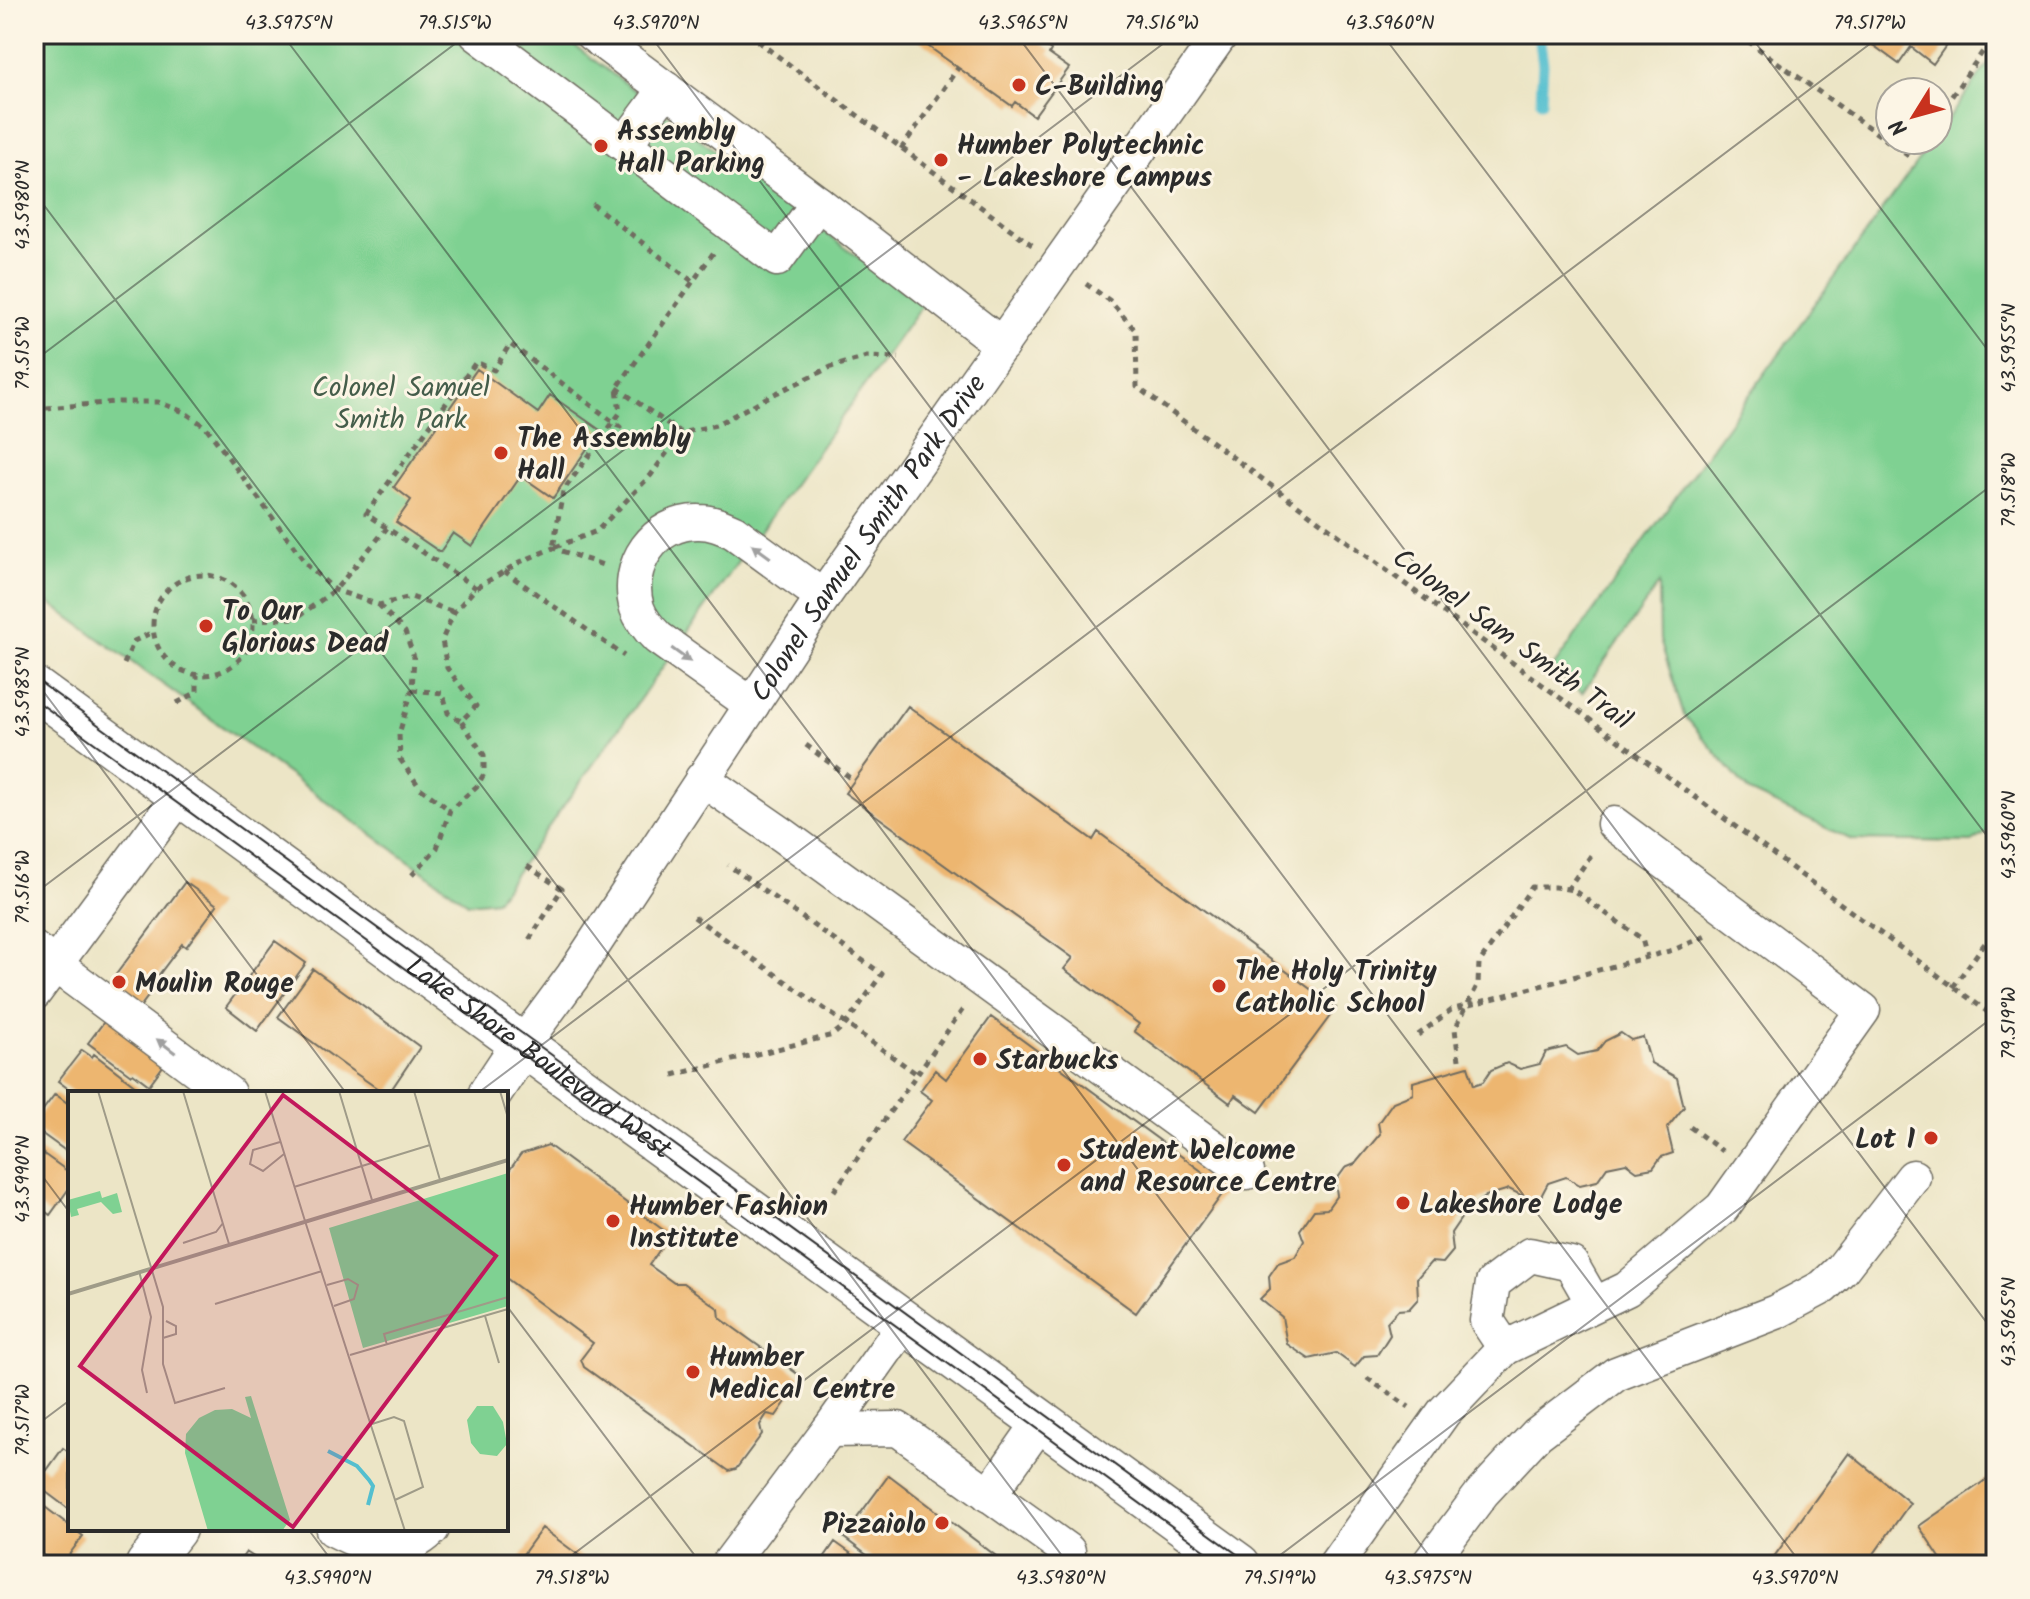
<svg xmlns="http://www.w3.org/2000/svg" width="2030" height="1599" font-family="Kalam,sans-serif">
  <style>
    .green { fill: #7fd192; stroke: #557e5e; stroke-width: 2 }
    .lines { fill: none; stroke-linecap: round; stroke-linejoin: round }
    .stream { stroke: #54bfcf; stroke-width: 11 }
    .building { fill: #edb670 }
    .minor-casing { stroke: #6f6c61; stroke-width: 37 }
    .major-casing { stroke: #6f6c61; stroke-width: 45 }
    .path { stroke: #6f6c61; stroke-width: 5; stroke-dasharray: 6 6; stroke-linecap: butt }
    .minor { stroke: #fff; stroke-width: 34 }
    .major { stroke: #fff; stroke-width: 42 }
    .tram { stroke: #2b2b2b; stroke-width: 2 }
    .oneway { fill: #a0a0a0 }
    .ticks { fill: none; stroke: #2b2b2b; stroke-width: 2; stroke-opacity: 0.45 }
    .poi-dot { fill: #c8321e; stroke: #fcf5e5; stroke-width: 3 }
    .labels { text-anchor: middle; stroke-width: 6; stroke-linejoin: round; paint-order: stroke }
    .poi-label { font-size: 28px; font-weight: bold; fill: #2b2b2b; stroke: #fcf5e5; text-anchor: start }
    .park-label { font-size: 28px; fill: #445d4a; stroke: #fcf5e5 }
    .street-label { font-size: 28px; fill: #2b2b2b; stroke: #fcf5e5 }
    .inset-river { fill: none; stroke: #54bfcf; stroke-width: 4 }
    .inset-road { fill: none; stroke: #9f9b88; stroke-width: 2 }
    .view { fill: #c2185b; fill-opacity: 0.15; stroke: #c2185b; stroke-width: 4 }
    .inset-edge { fill: none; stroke: #2b2b2b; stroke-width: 4 }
    .neatline { fill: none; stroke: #2b2b2b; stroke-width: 3 }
    .ticks-label { font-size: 20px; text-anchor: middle; fill: #2b2b2b }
  </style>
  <rect width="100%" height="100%" fill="#fcf5e5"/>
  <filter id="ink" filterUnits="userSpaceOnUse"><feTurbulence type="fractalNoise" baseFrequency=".0125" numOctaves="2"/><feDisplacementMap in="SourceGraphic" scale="16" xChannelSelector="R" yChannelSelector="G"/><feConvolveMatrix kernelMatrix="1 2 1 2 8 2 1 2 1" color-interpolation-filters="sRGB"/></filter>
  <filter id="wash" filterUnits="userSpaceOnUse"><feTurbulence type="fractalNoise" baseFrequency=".006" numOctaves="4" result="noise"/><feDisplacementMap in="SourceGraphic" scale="32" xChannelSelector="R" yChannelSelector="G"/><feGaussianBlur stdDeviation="1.8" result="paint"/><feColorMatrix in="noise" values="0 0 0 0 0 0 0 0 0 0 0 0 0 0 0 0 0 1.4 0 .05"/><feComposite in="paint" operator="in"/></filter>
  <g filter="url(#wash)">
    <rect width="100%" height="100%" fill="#ece5c6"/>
    <path class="green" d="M34,34H559L922,305L496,900L468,903L34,592Z
      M1996,53V827L1972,842L1852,840L1749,792L1684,715L1660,640L1659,584L1582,693L1552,669L1933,140H1938V133Z"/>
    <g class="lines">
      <path class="stream" d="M1539,34L1543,64L1541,101"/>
    </g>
    <g id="blocks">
      <path class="building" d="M911,34H1029L1051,50L1049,54L1069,68L1034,116L1015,102L1012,106Z
        M1858,34H1954L1933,64L1911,47L1899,64Z
        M477,369L538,413L550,395L600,430L553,498L521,476L472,546L453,533L440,552L396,522L411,500L394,487Z
        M908,706L1093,840L1098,832L1336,1008L1259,1112L1235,1095L1230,1103L1134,1031L1139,1024L1064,969L1073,958L845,793Z
        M185,882L217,905L186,947L182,944L152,984L155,987L134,1015L103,992Z
        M275,941L306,963L257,1031L226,1007Z
        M313,969L420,1047L389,1093H384L355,1073L278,1017Z
        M113,1010L172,1054L149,1085L133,1073L131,1075L88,1043Z
        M991,1017L1226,1189L1136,1313L901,1142L932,1100L920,1091L935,1070L946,1079Z
        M1621,1033L1631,1040L1643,1037L1651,1063L1677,1078L1684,1107L1667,1128L1673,1153L1661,1157L1653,1168L1637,1171L1626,1163L1607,1167L1597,1181L1580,1185L1566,1177L1548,1183L1541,1196L1527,1198L1509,1189L1486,1196L1466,1211L1451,1233L1453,1251L1443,1263L1431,1262L1417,1278L1418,1299L1409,1309L1398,1310L1387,1322L1390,1335L1377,1355L1364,1356L1355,1367L1336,1353L1309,1359L1287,1344L1282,1317L1260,1299L1270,1289L1269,1276L1278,1263L1295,1257L1304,1241L1300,1230L1314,1210L1327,1209L1337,1195L1335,1182L1345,1168L1355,1164L1380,1134L1378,1123L1393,1102L1413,1094V1082L1468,1066L1474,1085L1483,1082L1491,1070L1507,1063L1520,1069L1540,1064L1546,1052L1566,1047L1578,1055L1597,1051L1605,1041Z
        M82,1050L92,1057L94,1054L145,1093H74L58,1081Z
        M55,1094L70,1105V1154L34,1128V1122Z
        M548,1145L670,1235L649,1265L674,1283H683L719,1309L720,1318L803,1378L776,1416L767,1414L760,1425L762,1434L736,1469L729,1471L584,1367L581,1359L593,1343L506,1278V1175L521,1154Z
        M34,1147L70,1173V1187L50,1215L34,1203Z
        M63,1448L70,1453V1510L34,1483V1470L39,1464L47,1470Z
        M1849,1453L1910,1503L1866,1565H1768Z
        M1996,1473V1565H1945L1919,1526Z
        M889,1475L1008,1565H880L843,1537Z
        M37,1501L70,1526V1529H74L83,1536L62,1564L57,1560L54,1564L34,1548V1505Z
        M542,1528L592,1565H532L521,1557Z
        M835,1542L867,1565H819Z
        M246,1552L266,1565H237Z"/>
    </g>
  </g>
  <g filter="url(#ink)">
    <use href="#blocks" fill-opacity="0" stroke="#6f6c61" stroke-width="2"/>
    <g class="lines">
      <g class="minor-casing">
        <g id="minor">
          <path d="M477,34L777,259L818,203"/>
          <path d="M592,34L818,203L1002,345"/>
          <path d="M625,144L666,89"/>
          <path d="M752,705L658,638C649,629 641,620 637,608C624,565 655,521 699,522C712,522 723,527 734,532L823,597"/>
          <path d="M702,779L783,835L1247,1172"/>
          <path d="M34,949L228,1093"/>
          <path d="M34,993L181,794"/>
          <path id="s1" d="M522,1045L573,976L823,597L1221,34"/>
          <path d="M1505,1348L1487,1321L1493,1283L1530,1255L1571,1264L1594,1304"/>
          <path d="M829,1430L898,1429L1068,1551"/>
          <path d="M989,1495L1041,1421"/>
          <path d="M333,1529C367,1546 400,1561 432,1529"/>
          <path d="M728,1565L829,1430L905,1323"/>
          <path d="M1335,1565L1444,1412L1505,1348L1627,1289L1722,1208L1863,1010L1614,824"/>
          <path d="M1428,1565L1482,1493L1537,1434L1616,1374L1776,1312L1823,1287L1841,1270L1913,1177"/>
        </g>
      </g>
      <g class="major-casing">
        <g id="major">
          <path id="s2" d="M34,688L561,1073L1239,1565"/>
          <path d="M490,1093L522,1045"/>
          <path d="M147,1565L175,1529"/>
        </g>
      </g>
      <path class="path" d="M748,34L1032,245
        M1738,34L1910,157L1922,140
        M1938,116L1995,34
        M901,149L958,68
        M592,204L692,281
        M1086,284L1109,300L1136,331L1137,387L1996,1018
        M617,388L681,433L716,425L766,398L831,367L867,357L899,358
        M34,409L116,402H158L184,412L206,427L308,566L335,590L379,605L411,597L454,612
        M681,433L651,475L597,531L553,548L563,491L620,413L617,388L714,252
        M504,571L624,656
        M153 625a50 50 0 1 1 100 0a50 50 0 1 1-100 0Z
        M476,588L366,514L476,362L494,370L510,344L620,427L606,446
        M379,605L405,632L414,657L412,690L399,734L400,759L420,788L450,810
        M252,620L296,618L335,590L387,528
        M124,664L134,641L153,632
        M412,690L443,693L448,713L461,721
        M177,703L197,692V675
        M806,745L854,781
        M527,866L562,889L527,943
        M412,875L437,848L450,810L477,786L484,774V755L461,721L476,706L447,668L442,640L454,612L476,588L520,562L553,548L603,565
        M1567,890L1594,851
        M694,917L917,1074
        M1953,987L1996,928
        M1418,1035L1451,1010L1673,950L1706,936
        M1459,1060L1455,1029L1478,984L1479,963L1532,887H1555L1573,890L1642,939L1647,957
        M673,1075L833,1035L846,1024L882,974L728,865
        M1690,1127L1722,1151
        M834,1191L963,1009
        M1367,1378L1409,1407"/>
      <use href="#minor" class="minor"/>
      <use href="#major" class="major"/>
      <path class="tram" d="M34,678L1252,1565
        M34,699L1225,1565"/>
    </g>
    <defs><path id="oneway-solid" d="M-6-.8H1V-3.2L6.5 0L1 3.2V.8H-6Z" transform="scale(2)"/></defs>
    <g class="oneway">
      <use href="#oneway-solid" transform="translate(761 551) rotate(-144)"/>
      <use href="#oneway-solid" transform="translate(681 655) rotate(36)"/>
      <use href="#oneway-solid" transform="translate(166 1046) rotate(-143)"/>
    </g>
  </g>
  <path class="ticks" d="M282,34L1436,1565M649,34L1802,1565M1016,34L1996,1335M1382,34L1996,848M1749,34L1996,361M34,192L1069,1565M34,361L468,34M34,679L346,1093M34,894L1176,34M478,1093L1883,34M34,1165L70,1213M506,1305L702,1565M34,1427L70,1400M308,1529L335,1565M559,1565L1996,482M1267,1565L1996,1015M1974,1565L1996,1549"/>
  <g class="poi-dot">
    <circle cx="1019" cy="85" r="8"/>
    <circle cx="601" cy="146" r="8"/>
    <circle cx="941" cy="160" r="8"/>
    <circle cx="501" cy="453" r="8"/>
    <circle cx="206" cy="626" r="8"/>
    <circle cx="119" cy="982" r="8"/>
    <circle cx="1219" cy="986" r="8"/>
    <circle cx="980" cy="1059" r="8"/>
    <circle cx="1931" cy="1138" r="8"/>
    <circle cx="1064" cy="1165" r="8"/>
    <circle cx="1403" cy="1203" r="8"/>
    <circle cx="613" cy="1221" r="8"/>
    <circle cx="693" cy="1372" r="8"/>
    <circle cx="942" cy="1523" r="8"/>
  </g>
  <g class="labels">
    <g class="poi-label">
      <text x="1035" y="95">C-Building</text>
      <text x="617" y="140">Assembly<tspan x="617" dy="32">Hall Parking</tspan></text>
      <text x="957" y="154">Humber Polytechnic<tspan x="957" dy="32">- Lakeshore Campus</tspan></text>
      <text x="517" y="447">The Assembly<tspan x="517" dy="32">Hall</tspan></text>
      <text x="222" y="620">To Our<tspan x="222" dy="32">Glorious Dead</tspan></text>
      <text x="1235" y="980">The Holy Trinity<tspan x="1235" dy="32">Catholic School</tspan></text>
      <text x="135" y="992">Moulin Rouge</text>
      <text x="996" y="1069">Starbucks</text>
      <text x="1915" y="1148" text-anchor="end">Lot 1</text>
      <text x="1080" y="1159">Student Welcome<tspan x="1080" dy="32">and Resource Centre</tspan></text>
      <text x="1419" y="1213">Lakeshore Lodge</text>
      <text x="629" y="1215">Humber Fashion<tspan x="629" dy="32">Institute</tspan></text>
      <text x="709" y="1366">Humber<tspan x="709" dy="32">Medical Centre</tspan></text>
      <text x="926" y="1533" text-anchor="end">Pizzaiolo</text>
    </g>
    <g class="park-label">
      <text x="401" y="396">Colonel Samuel<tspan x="401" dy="32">Smith Park</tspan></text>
    </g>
    <g class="street-label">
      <text dy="10" stroke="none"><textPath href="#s1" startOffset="614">Colonel Samuel Smith Park Drive</textPath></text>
      <text transform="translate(1513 638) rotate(36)" y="10">Colonel Sam Smith Trail</text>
      <text dy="10" stroke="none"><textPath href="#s2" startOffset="626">Lake Shore Boulevard West</textPath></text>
    </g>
  </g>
  <g transform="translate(68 1091)">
    <rect width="440" height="440" fill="#ece5c6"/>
    <path d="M440,82V215L295,257L261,137ZM32,100L34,107L49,102L54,121L45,123L33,111L9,118L11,124L3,126L0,109ZM183,305L222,429L214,440H140L117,362L118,343L131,327L147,319L164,318L183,327L177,306ZM409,315H425L435,331L439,353L429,365L412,363L403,352L399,329Z" fill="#7fd192"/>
    <path class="inset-river" d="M260,360L289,375L301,389L305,395L300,414"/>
    <path class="inset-road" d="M30,0L95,216V273L107,312L157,297M115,0L161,153M197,0L237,130M271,0L304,109M346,0L372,89M432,0L440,27M212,51L185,59L182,73L195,80L216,63M226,96L362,54M237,130L337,440M115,152L148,141L155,132M71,180L83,226L74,279L79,302M259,194L280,188L290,194L286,208L266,215M0,202L440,68M0,204L440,70M147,213L254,180M417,225L431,272M95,247L108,243V235L98,230M319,254L316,243L440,206M282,264L440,218M304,333L326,326L336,330L355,396L327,409"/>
    <path class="view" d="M215,4L428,165L225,436L12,275Z"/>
    <rect width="440" height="440" class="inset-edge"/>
  </g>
  <rect width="2030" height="1599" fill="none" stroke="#fcf5e5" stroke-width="88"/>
  <g transform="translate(1914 116) rotate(233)"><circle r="38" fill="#fcf5e5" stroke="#a8a49b" stroke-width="2"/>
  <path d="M0-6L14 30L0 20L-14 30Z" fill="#c8321e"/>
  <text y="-12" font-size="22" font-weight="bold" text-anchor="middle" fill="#2b2b2b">N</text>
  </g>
  <rect x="44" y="44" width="1942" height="1511" class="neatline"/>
  <g class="ticks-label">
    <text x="289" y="29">43.5975°N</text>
    <text x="455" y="29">79.515°W</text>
    <text x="656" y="29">43.5970°N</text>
    <text x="1023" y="29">43.5965°N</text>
    <text x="1162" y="29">79.516°W</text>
    <text x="1390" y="29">43.5960°N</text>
    <text x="1870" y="29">79.517°W</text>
    <text transform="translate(22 205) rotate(-90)" y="7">43.5980°N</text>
    <text transform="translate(2008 348) rotate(-90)" y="7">43.5955°N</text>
    <text transform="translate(22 353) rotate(-90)" y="7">79.515°W</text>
    <text transform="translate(2008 490) rotate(-90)" y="7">79.518°W</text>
    <text transform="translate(22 692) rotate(-90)" y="7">43.5985°N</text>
    <text transform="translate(2008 835) rotate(-90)" y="7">43.5960°N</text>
    <text transform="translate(22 887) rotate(-90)" y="7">79.516°W</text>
    <text transform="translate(2008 1023) rotate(-90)" y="7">79.519°W</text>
    <text transform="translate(22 1179) rotate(-90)" y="7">43.5990°N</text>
    <text transform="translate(2008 1322) rotate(-90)" y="7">43.5965°N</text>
    <text transform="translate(22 1420) rotate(-90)" y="7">79.517°W</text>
    <text x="328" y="1584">43.5990°N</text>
    <text x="572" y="1584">79.518°W</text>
    <text x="1061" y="1584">43.5980°N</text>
    <text x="1280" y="1584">79.519°W</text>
    <text x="1428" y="1584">43.5975°N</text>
    <text x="1795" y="1584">43.5970°N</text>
  </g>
</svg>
